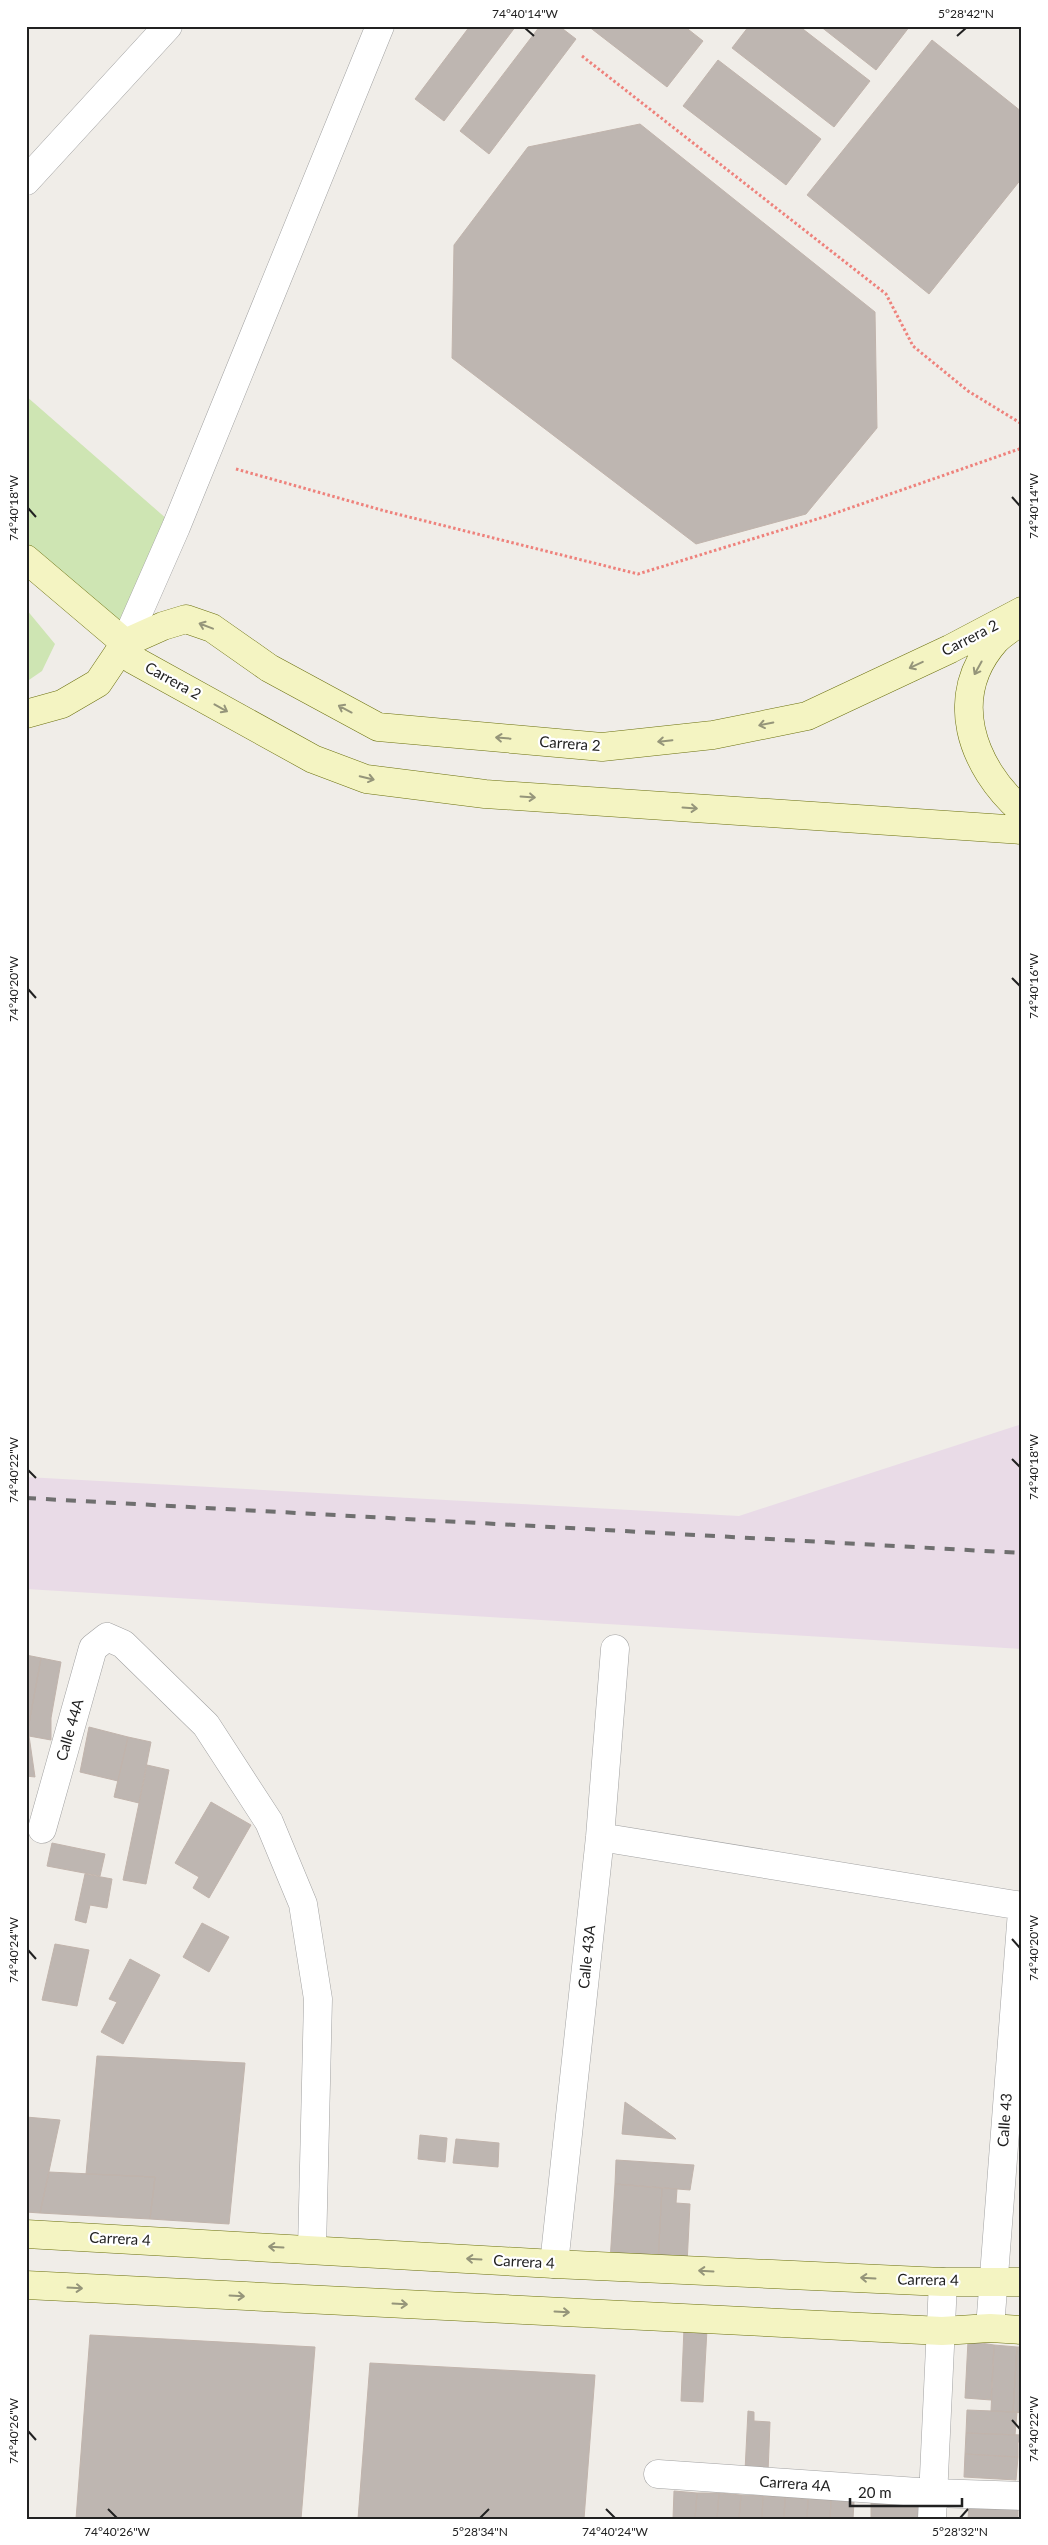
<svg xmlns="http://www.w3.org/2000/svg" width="1048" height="2545" font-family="Lato,sans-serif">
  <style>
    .industrial { fill: #e9dbe7 }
    .grass { fill: #cee5b3 }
    .building { fill: #beb6b1; stroke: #c1b4ac }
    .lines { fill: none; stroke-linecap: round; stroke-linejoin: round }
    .street-casing { stroke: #a2a2a2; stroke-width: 29 }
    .secondary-casing { stroke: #6b700f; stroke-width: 29 }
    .path { stroke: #ee827c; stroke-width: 3; stroke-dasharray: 2.5 2.5; stroke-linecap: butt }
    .street { stroke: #fff; stroke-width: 28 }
    .secondary { stroke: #f4f4c2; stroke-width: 28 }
    .rail { stroke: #6f6f6f; stroke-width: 4; stroke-dasharray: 10 10; stroke-linecap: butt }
    .oneway { stroke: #95957a }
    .ticks { fill: none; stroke: #212121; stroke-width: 2 }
    .labels { text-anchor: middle; stroke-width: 4.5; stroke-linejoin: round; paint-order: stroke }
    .street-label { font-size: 15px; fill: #212121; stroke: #fff }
    .neatline { fill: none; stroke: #212121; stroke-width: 2 }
    .ticks-label { font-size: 12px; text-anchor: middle; fill: #212121 }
  </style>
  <rect width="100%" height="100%" fill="#f0ede8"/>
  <path class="industrial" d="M1022,1424V1649L26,1589V1477L739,1516Z"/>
  <path class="grass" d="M26,396L176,527L125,643L26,559Z
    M26,609L55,644L42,671L26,682Z"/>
  <path class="building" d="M470,26H516L444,121L415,99Z
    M540,26H559L576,39L489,154L460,131Z
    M588,26H684L703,41L667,87Z
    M749,26H799L870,81L834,127L732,48Z
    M820,26H910L876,70Z
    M932,40L1022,112V178L929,294L807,195Z
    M718,60L821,139L786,185L683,106Z
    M640,124L875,312L877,428L806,514L696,544L452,358L454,245L528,147Z
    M26,1655L41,1658L28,1729L35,1777L26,1776Z
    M41,1658L61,1662L51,1718V1740L29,1736L28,1729Z
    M89,1727L128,1737L118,1781L80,1772Z
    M128,1737L151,1742L139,1803L114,1797Z
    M147,1765L169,1770L146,1884L123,1880Z
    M211,1802L251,1825L209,1898L193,1888L199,1877L175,1863Z
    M52,1843L105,1854L100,1876L47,1866Z
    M85,1874L112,1879L107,1908L90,1905L86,1923L75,1920Z
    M202,1923L229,1937L209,1972L183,1957Z
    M55,1944L89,1950L77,2006L42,2000Z
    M130,1959L160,1975L123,2044L101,2032L117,2002L109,1999Z
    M97,2056L245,2063L229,2224L150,2219L155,2177L86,2174Z
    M625,2102L673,2136L676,2139L622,2134Z
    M26,2117L60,2120L40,2213L26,2212Z
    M420,2135L447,2138L445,2162L418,2159Z
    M456,2139L499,2143L498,2167L453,2163Z
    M616,2160L694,2165L690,2190L615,2184Z
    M49,2172L155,2177L150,2219L40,2213Z
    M615,2184L662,2188L658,2262L610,2261Z
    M662,2188L677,2189L676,2203L690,2204L687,2264L658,2262Z
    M684,2328L707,2329L703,2402L681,2401Z
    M90,2335L315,2347L301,2519H76Z
    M968,2341L994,2345L991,2400L965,2398Z
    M994,2345L1017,2347L1013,2412L991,2411Z
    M1017,2347H1022V2413L1013,2412Z
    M370,2363L595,2375L584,2519H358Z
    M967,2410L1017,2412L1015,2435L966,2433Z
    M748,2411L754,2412V2421L770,2422L768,2473L745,2471Z
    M966,2433L1022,2435V2442H1018V2457L965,2454Z
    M965,2454L1018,2457L1016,2480L964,2477Z
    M674,2491L697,2493L695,2519H673Z
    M697,2493H719L717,2519H695Z
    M719,2493L741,2495L739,2519H717Z
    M741,2495L763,2496L762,2519H739Z
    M763,2496L785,2497L784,2519H762Z
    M785,2497L808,2499L807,2519H784Z
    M808,2499L831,2500L830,2519H807Z
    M831,2500L854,2502L853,2519H830Z
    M871,2503L920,2506L919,2519H871Z
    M969,2505L1018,2506V2519H968Z"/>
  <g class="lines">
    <g class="street-casing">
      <path id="street" d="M26,181L168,26
        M125,643L176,527L380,26
        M42,1829L93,1648L107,1637L123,1644L206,1725L269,1822L303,1904L318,1999L312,2249
        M600,1837L1022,1906
        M554,2264L600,1837L615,1649
        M990,2328L1022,1911
        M658,2474L933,2493L1022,2496
        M932,2519L943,2282"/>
    </g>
    <g class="secondary-casing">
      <path id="secondary" d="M26,559L125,643L132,659L313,759L366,779L485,794L1022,830
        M1017,624C1010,629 1002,634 996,640C946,696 971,766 1022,811
        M125,643L163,626L186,619L212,628L269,668L378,727L602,747L713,735L807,716L950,649L1022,611
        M26,714L62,704L98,683L125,643
        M26,2234L554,2264L943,2282H1022
        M26,2285L942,2331L990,2328L1022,2330"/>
    </g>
    <path class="path" d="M582,56L886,294L913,346L968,391L1022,424
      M236,469L385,511L638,574L827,516L1022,448"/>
    <use href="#street" class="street"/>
    <use href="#secondary" class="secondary"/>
    <path class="rail" d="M26,1498L1022,1553"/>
  </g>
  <defs><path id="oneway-shaft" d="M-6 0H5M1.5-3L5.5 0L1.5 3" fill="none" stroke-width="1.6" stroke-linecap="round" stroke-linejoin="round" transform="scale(1.25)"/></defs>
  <g class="oneway">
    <use href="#oneway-shaft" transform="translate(206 626) rotate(-159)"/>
    <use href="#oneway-shaft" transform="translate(916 665) rotate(155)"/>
    <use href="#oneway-shaft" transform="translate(978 668) rotate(119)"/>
    <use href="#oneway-shaft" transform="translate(221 708) rotate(29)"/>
    <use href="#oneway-shaft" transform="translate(345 709) rotate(-152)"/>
    <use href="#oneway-shaft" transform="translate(766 724) rotate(168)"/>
    <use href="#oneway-shaft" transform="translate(503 738) rotate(-175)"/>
    <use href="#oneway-shaft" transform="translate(665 741) rotate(174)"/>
    <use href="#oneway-shaft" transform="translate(367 778) rotate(13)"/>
    <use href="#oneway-shaft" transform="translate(528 797) rotate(4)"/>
    <use href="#oneway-shaft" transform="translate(690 808) rotate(4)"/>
    <use href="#oneway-shaft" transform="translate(276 2247) rotate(-177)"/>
    <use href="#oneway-shaft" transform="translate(474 2259) rotate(-177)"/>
    <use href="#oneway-shaft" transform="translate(706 2271) rotate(-177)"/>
    <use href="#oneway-shaft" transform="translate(868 2278) rotate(-177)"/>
    <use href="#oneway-shaft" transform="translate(75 2288) rotate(3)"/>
    <use href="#oneway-shaft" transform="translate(237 2296) rotate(3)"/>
    <use href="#oneway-shaft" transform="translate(400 2304) rotate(3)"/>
    <use href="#oneway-shaft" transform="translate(562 2312) rotate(3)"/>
  </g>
  <path class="ticks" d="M525,28L534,36M957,36L966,28M1012,497L1020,506M28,508L36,517M1012,978L1020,986M28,989L36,998M1012,1459L1020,1467M28,1470L36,1478M1012,1939L1020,1948M28,1950L36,1959M1012,2420L1020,2429M28,2431L36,2440M108,2509L117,2518M606,2509L615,2518M480,2518L489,2509M960,2518L968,2509"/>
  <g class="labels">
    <g class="street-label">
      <text transform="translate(970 638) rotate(-27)" y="5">Carrera 2</text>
      <text transform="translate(173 681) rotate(29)" y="5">Carrera 2</text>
      <text transform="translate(570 744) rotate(4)" y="5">Carrera 2</text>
      <text transform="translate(70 1730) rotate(-74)" y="5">Calle 44A</text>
      <text transform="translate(587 1957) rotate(-84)" y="5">Calle 43A</text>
      <text transform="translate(1005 2120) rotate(-86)" y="5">Calle 43</text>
      <text transform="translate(120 2239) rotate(3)" y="5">Carrera 4</text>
      <text transform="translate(524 2262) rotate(3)" y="5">Carrera 4</text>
      <text transform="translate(928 2280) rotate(1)" y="5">Carrera 4</text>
      <text transform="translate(795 2484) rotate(4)" y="5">Carrera 4A</text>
    </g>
  </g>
  <rect width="1048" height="2545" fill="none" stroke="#ffffff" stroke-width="55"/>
  <path d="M850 2498v8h112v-8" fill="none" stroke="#212121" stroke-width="2.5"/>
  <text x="858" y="2498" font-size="15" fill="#212121" stroke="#ffffff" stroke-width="4" paint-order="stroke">20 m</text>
  <rect x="28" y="28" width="992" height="2490" class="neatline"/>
  <g class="ticks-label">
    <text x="525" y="18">74°40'14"W</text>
    <text x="966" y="18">5°28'42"N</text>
    <text transform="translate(1034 506) rotate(-90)" y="4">74°40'14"W</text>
    <text transform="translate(14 508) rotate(-90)" y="4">74°40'18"W</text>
    <text transform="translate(1034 986) rotate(-90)" y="4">74°40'16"W</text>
    <text transform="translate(14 989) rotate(-90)" y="4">74°40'20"W</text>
    <text transform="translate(1034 1467) rotate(-90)" y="4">74°40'18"W</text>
    <text transform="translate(14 1470) rotate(-90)" y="4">74°40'22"W</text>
    <text transform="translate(1034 1948) rotate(-90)" y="4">74°40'20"W</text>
    <text transform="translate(14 1950) rotate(-90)" y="4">74°40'24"W</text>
    <text transform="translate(1034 2429) rotate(-90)" y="4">74°40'22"W</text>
    <text transform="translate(14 2431) rotate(-90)" y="4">74°40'26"W</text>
    <text x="117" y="2536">74°40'26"W</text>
    <text x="480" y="2536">5°28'34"N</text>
    <text x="615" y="2536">74°40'24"W</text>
    <text x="960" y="2536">5°28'32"N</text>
  </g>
</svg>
